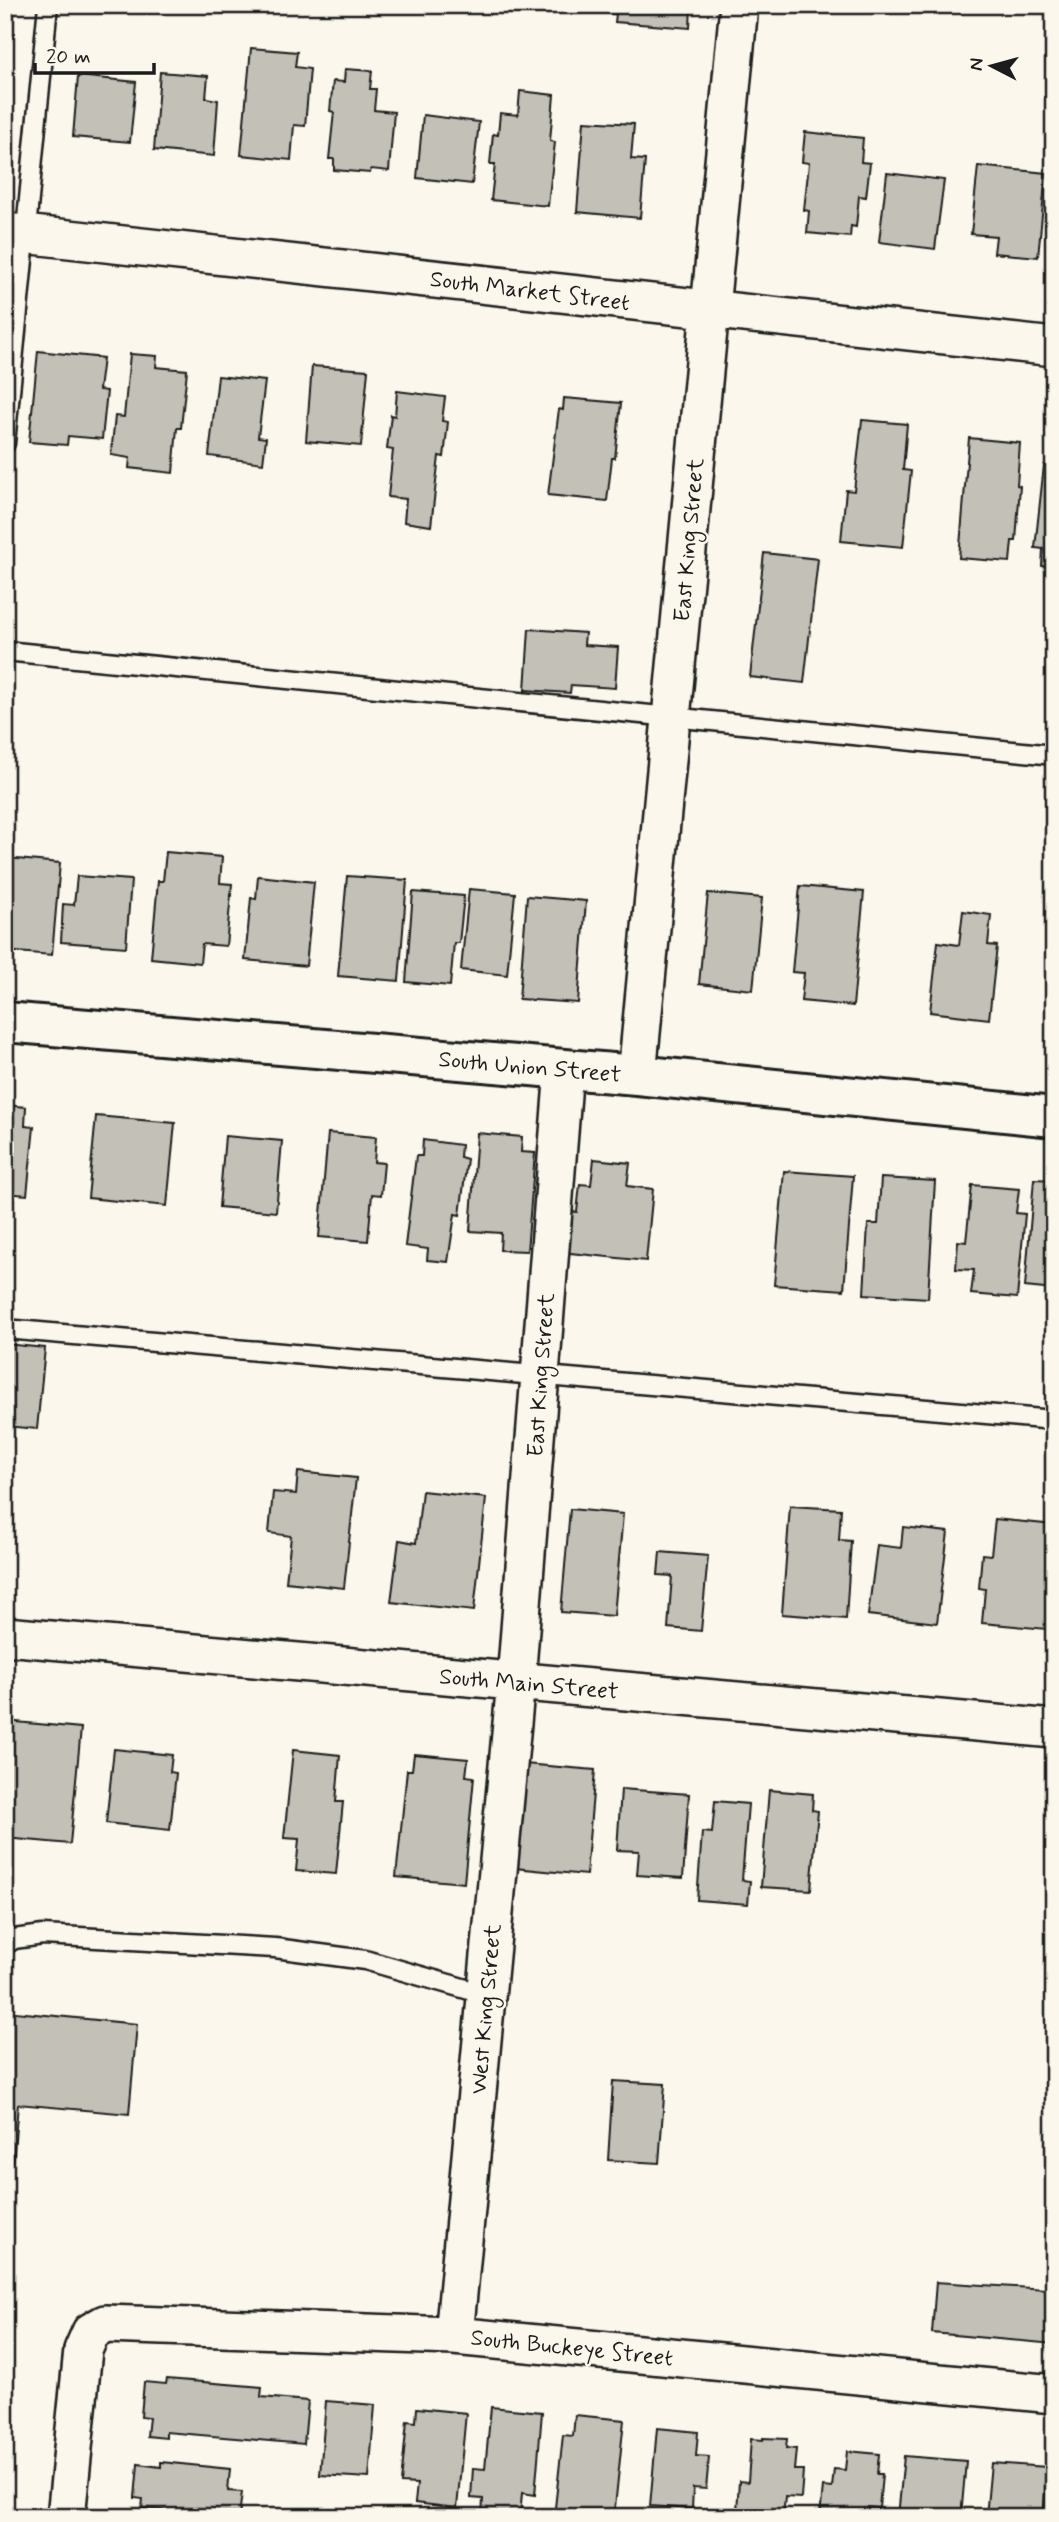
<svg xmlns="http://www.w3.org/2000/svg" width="1059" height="2522" font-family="Mynerve,sans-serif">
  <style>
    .building { fill: #c3c0b8; stroke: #1c1c1c; stroke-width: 2 }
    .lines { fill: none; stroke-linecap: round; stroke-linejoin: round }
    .service-casing { stroke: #1c1c1c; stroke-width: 23 }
    .minor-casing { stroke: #1c1c1c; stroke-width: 42 }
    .tertiary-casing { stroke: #1c1c1c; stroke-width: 44 }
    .service { stroke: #fbf7ec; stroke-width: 18 }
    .minor { stroke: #fbf7ec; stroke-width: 37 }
    .tertiary { stroke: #fbf7ec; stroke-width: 38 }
    .labels { text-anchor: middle; stroke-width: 5; stroke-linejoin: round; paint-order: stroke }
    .street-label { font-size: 23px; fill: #1c1c1c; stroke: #fbf7ec }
  </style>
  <rect width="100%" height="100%" fill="#fbf7ec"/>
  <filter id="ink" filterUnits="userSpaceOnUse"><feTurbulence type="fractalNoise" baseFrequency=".0143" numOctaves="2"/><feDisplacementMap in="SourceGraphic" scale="14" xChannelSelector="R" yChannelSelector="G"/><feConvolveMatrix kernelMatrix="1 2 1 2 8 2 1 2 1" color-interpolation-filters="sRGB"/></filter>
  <g filter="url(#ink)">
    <path class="building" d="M600,5H691L690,28L615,22L616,14L599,12Z
      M251,48L297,52L295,67L310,69L305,126L294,125L291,160L241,155Z
      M345,69L372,71L370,89H376L374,110L394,112L389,171L371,169L370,173L334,170V159H329L334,112L330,111L333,81L344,82Z
      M160,72L208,76L206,98L218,100L214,156L154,150Z
      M5,75H12L5,139Z
      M78,76L136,82L130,142L73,137Z
      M520,91L554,95L550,141L555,142L548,206L491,200L495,164H490L493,134L498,135L500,113L518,115Z
      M423,115L479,122L472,184L417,178Z
      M584,121L634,124L631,159L645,160L640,218L577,212Z
      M805,132L863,138L861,162L870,163L866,197L859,196L856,227L851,226L850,237L807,233L809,211L804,210L809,163L802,162Z
      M978,166L1046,173L1038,257L994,253L996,236L971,234Z
      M887,173L944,180L935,249L879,242Z
      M38,351L103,358L99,390L107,391L102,439L68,436L67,445L29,442Z
      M130,354L157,356L156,367L187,370L181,428H177L173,473L129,468L130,458L111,455L115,416L124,417Z
      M312,366L368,370L361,446L306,441Z
      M218,376L265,381L258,437L266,438L263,463L209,456Z
      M397,391L445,397L442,421L448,422L444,457L439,456L431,526L404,522L406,499L388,497L393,450L387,449L391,415L395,416Z
      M564,398L621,403L615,458H612L607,501L548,495L559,409L563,410Z
      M862,420L907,424L903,470L911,471L903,547L841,541L846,490L854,491Z
      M969,438L1020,443L1017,485L1020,486L1016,541H1012L1010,562L959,558Z
      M1044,465L1054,466V568L1042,566L1043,549L1035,548Z
      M764,553L818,559L804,683L750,677Z
      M529,629L585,633L584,645L618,647L615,688L571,685L570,693L525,690Z
      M166,852L222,857L220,883L232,884L226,946L202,944L200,963L151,958L158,881H163Z
      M6,858L60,863L52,955L5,951Z
      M77,876L131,880L126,947L61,942L63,904L74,905Z
      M258,876L314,882L306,966L245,960L251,898L256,899Z
      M347,876L407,880L399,981L338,976Z
      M800,886L864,892L853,1006L801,1001L804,973L792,972Z
      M469,889L515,893L507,975L461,970Z
      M413,892L464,896L459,943H454L450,986L406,982Z
      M708,893L762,898L753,990L699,984Z
      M527,896L586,901L578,1003L519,999Z
      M963,911L991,915L988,945L997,946L989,1019L930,1012L938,942L959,945Z
      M5,1105L26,1107L25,1126L34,1127L27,1195L5,1193Z
      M96,1116L175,1123L167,1206L88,1198Z
      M328,1133L376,1137L374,1162L384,1163L381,1195L372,1194L368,1241L319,1237Z
      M477,1133L522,1137L521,1152L535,1153L527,1251L500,1250L501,1233L470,1231Z
      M225,1136L282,1141L276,1212L219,1207Z
      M423,1140L461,1145L460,1157L467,1159L460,1215L455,1214L448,1262L427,1260L428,1249L405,1246L416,1156H422Z
      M594,1159L630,1163L627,1186L653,1189L646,1261L561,1252L565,1211L577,1212L580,1184L591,1185Z
      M784,1171L853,1176L844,1290L774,1285Z
      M881,1178L935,1181L928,1298L864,1294L868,1224H878Z
      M1034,1179L1054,1180V1290L1025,1287Z
      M972,1185L1019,1189L1016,1213L1025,1214L1017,1298L971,1294L974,1270L956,1269L958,1241L966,1242Z
      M5,1344L45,1348L37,1429L5,1426Z
      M298,1472L356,1478L344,1588L286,1582L291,1536L269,1533L273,1492L296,1494Z
      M422,1491L486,1498L474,1611L391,1602L399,1540L416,1543Z
      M790,1506L841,1509L839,1540L851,1541L846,1619L782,1614Z
      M570,1509L623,1514L614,1616L561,1612Z
      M995,1519L1054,1525V1560L1047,1629L982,1623L985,1589L979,1588L982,1554L991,1555Z
      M903,1527L948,1532L937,1623L868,1615L877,1545L901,1548Z
      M660,1552L708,1556L701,1631L668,1628L672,1576L658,1575Z
      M5,1721L81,1728L70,1844L5,1838L9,1768H5Z
      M114,1749L172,1755L170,1772L176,1773L170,1830L106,1823Z
      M293,1750L340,1755L336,1802H343L336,1874L296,1871L299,1839L284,1838Z
      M414,1754L468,1759L466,1776L474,1777L464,1883L396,1877L407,1770H412Z
      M524,1764L595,1770L586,1875L515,1868Z
      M621,1789L689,1794L683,1878L637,1875L639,1851L617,1850Z
      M769,1790L813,1794L812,1810L818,1811L811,1890L761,1887Z
      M715,1801L748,1804L742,1880L750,1881L748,1904L697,1900L702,1832L712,1833Z
      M1054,1986V2063L1048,2062Z
      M5,2011L137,2024L129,2114L18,2104L13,2162L5,2161Z
      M613,2081L665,2084L659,2163L608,2160Z
      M1054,2270V2344L932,2333L936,2282L1046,2289L1047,2271Z
      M167,2379L262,2387L261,2397L308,2401L304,2444L166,2432V2438L147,2436L149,2417L141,2416L144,2382L166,2384Z
      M326,2401L375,2405L369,2478L320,2475Z
      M491,2407L542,2412L535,2495L522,2493L520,2517H482L483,2499L471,2498L473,2468L485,2469Z
      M417,2408L466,2413L457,2508L415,2503L417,2484L401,2483L407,2421L416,2422Z
      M575,2415L624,2420L614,2517H554L563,2435L573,2436Z
      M657,2428L698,2432L696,2456L709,2457L706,2489L693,2488L692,2509L650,2506Z
      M763,2438L787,2439L786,2448L796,2449L794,2470H803L801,2498L785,2497L783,2517H742V2511H737L739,2481L748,2482L751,2439L763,2440Z
      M847,2451L879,2454L877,2474H882L879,2508L868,2507L867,2517H820L823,2487L832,2488L834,2469L845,2470Z
      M904,2456L966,2461L961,2517H898Z
      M161,2462L230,2469L228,2491L242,2492L239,2517H205V2515L142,2508L143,2499L135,2498L138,2464L161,2467Z
      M991,2463L1047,2467L1043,2517H986Z"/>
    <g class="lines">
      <g class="service-casing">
        <path id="service" d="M5,443L48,5
          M5,651L1054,755
          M5,1329L1054,1420
          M5,1945L14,1939L43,1935L275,1948L365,1960L487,1995"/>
      </g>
      <g class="minor-casing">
        <path id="minor" d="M5,232L1054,347
          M637,1075L739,5
          M5,1636L1054,1729
          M454,2336L516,1681L564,1069
          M66,2517L83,2350L91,2332L105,2324L454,2336L1054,2394"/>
      </g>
      <g class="tertiary-casing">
        <path id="tertiary" d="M5,1022L637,1075L1054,1117"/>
      </g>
      <use href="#service" class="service"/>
      <use href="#minor" class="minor"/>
      <use href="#tertiary" class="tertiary"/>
    </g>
  </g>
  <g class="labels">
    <g class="street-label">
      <text transform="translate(530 290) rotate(7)" y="8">South Market Street</text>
      <text transform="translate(688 540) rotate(-85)" y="8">East King Street</text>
      <text transform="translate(530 1066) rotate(5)" y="8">South Union Street</text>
      <text transform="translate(540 1375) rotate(-86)" y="8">East King Street</text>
      <text transform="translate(529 1683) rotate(5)" y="8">South Main Street</text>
      <text transform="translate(485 2009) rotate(-85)" y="8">West King Street</text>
      <text transform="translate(572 2347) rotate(6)" y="8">South Buckeye Street</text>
    </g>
  </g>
  <rect width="1059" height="2522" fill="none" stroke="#fbf7ec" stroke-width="28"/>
  <rect x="14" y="14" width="1031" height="2494" fill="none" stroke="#1c1c1c" stroke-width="2.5" filter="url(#ink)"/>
  <g transform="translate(992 66) rotate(276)" stroke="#fbf7ec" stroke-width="5" paint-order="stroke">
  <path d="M0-5L12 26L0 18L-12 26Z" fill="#1c1c1c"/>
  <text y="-10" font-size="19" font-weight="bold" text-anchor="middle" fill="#1c1c1c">N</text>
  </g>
  <path d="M35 63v10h119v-10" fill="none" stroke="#1c1c1c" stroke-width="3.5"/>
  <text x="46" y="63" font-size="21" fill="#1c1c1c" stroke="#fbf7ec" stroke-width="5" paint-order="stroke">20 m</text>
</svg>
